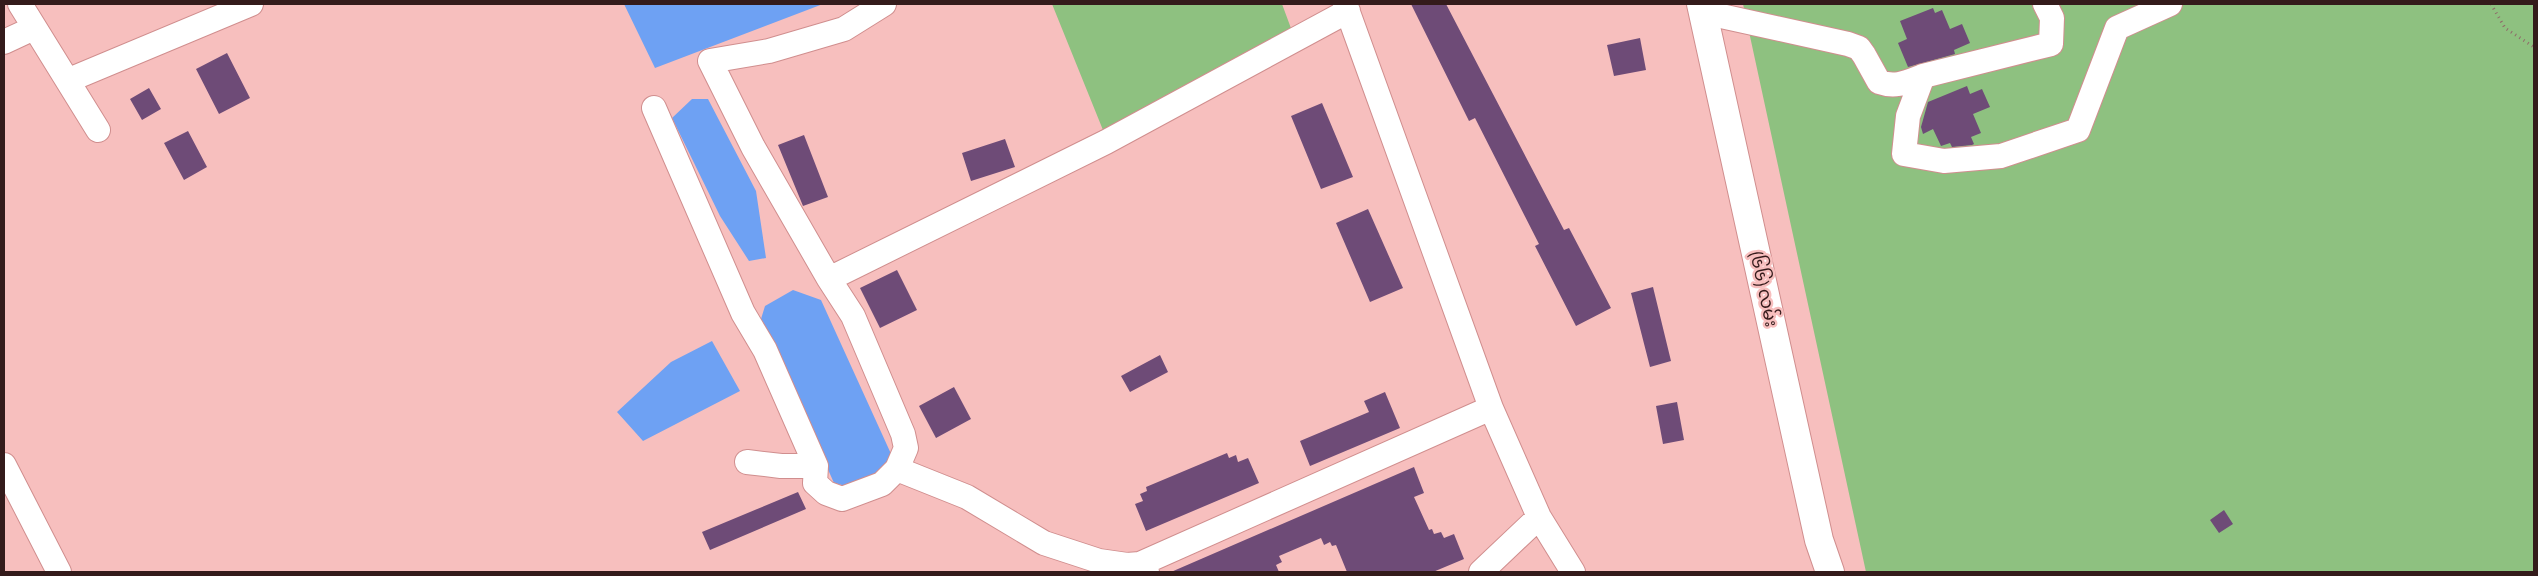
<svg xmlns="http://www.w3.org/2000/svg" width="2538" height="576" font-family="'PT Sans Narrow','Noto Sans Myanmar',sans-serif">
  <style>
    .green { fill: #8ec180 }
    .water { fill: #6ea1f3 }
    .building { fill: #6e4b77 }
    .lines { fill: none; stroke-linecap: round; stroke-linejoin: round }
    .minor-casing { stroke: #d08e8e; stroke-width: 26 }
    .tertiary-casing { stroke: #d08e8e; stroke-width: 30 }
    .path { stroke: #906868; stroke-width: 3; stroke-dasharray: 1 4; stroke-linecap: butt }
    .minor { stroke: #fff; stroke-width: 24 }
    .tertiary { stroke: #fff; stroke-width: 28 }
    .labels { text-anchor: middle; stroke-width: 5; stroke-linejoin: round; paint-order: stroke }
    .street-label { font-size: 18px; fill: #341b1b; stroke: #f7bfbe }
  </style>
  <rect width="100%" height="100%" fill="#f7bfbe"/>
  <path class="green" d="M1052,4H1282L1292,31L1105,135Z
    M1743,4H2534V572H1866Z"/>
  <path class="water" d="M624,4H823L655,68Z
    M692,99H708L756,191L766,258L749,261L720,216L672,118Z
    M793,290L821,300L892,456L877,475L850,487L834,483L761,319L765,306Z
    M712,341L740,391L643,441L617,412L671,362Z"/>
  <path class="building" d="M1411,4H1446L1564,230L1569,228L1611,308L1576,326L1535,246L1539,244L1475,118L1469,121Z
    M1933,8L1935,13L1942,10L1950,29L1962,24L1970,43L1954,50L1955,54L1908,67L1898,43L1907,39L1900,21Z
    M1640,38L1646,70L1614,76L1607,45Z
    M227,53L250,98L219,114L196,69Z
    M1967,86L1970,94L1982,89L1990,107L1973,114L1981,133L1971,137L1974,144L1972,145L1952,147L1950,143L1941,146L1933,129L1923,134L1921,127L1928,102Z
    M149,88L161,109L142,120L130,99Z
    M1322,103L1353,177L1321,189L1291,116Z
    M188,131L207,167L184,180L164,143Z
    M804,135L828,197L803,206L778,145Z
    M1005,139L1015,167L971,181L962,153Z
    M1368,209L1403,288L1370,302L1336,223Z
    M897,270L917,310L880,328L860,288Z
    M1653,287L1671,361L1650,367L1631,293Z
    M1160,355L1168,372L1130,392L1121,376Z
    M954,387L971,419L936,438L919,406Z
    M1385,392L1400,428L1310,466L1300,441L1369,412L1364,401Z
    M1677,402L1684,440L1663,444L1656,406Z
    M1227,453L1229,458L1236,455L1238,462L1248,458L1259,483L1146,531L1135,504L1143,501L1140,494L1147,491L1146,487Z
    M1414,467L1424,493L1414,497L1429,530L1432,529L1434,534L1441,532L1444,538L1454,534L1464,559L1433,572H1347L1336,545L1332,546L1330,542L1324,545L1321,538L1279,556L1282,562L1276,565L1279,572H1171Z
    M798,492L806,509L710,550L702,532Z
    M2224,510L2233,524L2219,533L2210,520Z"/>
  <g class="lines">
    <g class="minor-casing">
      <path id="minor" d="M20,4L98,130
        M1345,4L1491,408L1539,517L1573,572
        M2045,4L2052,18L2051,44L1923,76L1908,116L1904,154L1944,161L2001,156L2078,130L2117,28L2170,4
        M1703,12L1848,44L1859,48L1864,55L1879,82C1896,88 1907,82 1923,76
        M4,42L34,28
        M69,80L251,4
        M654,108L743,313L765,350L816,466L815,483L826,493L842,499L882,484L897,469L906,448L903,434L853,316L829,279L753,147L710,61L769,51L844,29L884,4
        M829,279L1106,142L1348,11
        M747,462L781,466H816
        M4,465L59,572
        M897,469L967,497L1044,543L1099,561L1127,565L1140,564L1147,572
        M1140,564L1491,408
        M1481,572L1539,517"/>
    </g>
    <g class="tertiary-casing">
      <path id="tertiary" d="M1701,4L1819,540L1830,572"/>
    </g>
    <path class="path" d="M2491,4L2505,28L2534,47"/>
    <use href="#minor" class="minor"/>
    <use href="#tertiary" class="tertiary"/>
  </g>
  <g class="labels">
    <g class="street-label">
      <text transform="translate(1764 289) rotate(78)" y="6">(၆၆) လမ်း</text>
    </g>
  </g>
  <rect width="2538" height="576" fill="none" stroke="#341b1b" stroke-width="10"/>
</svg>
